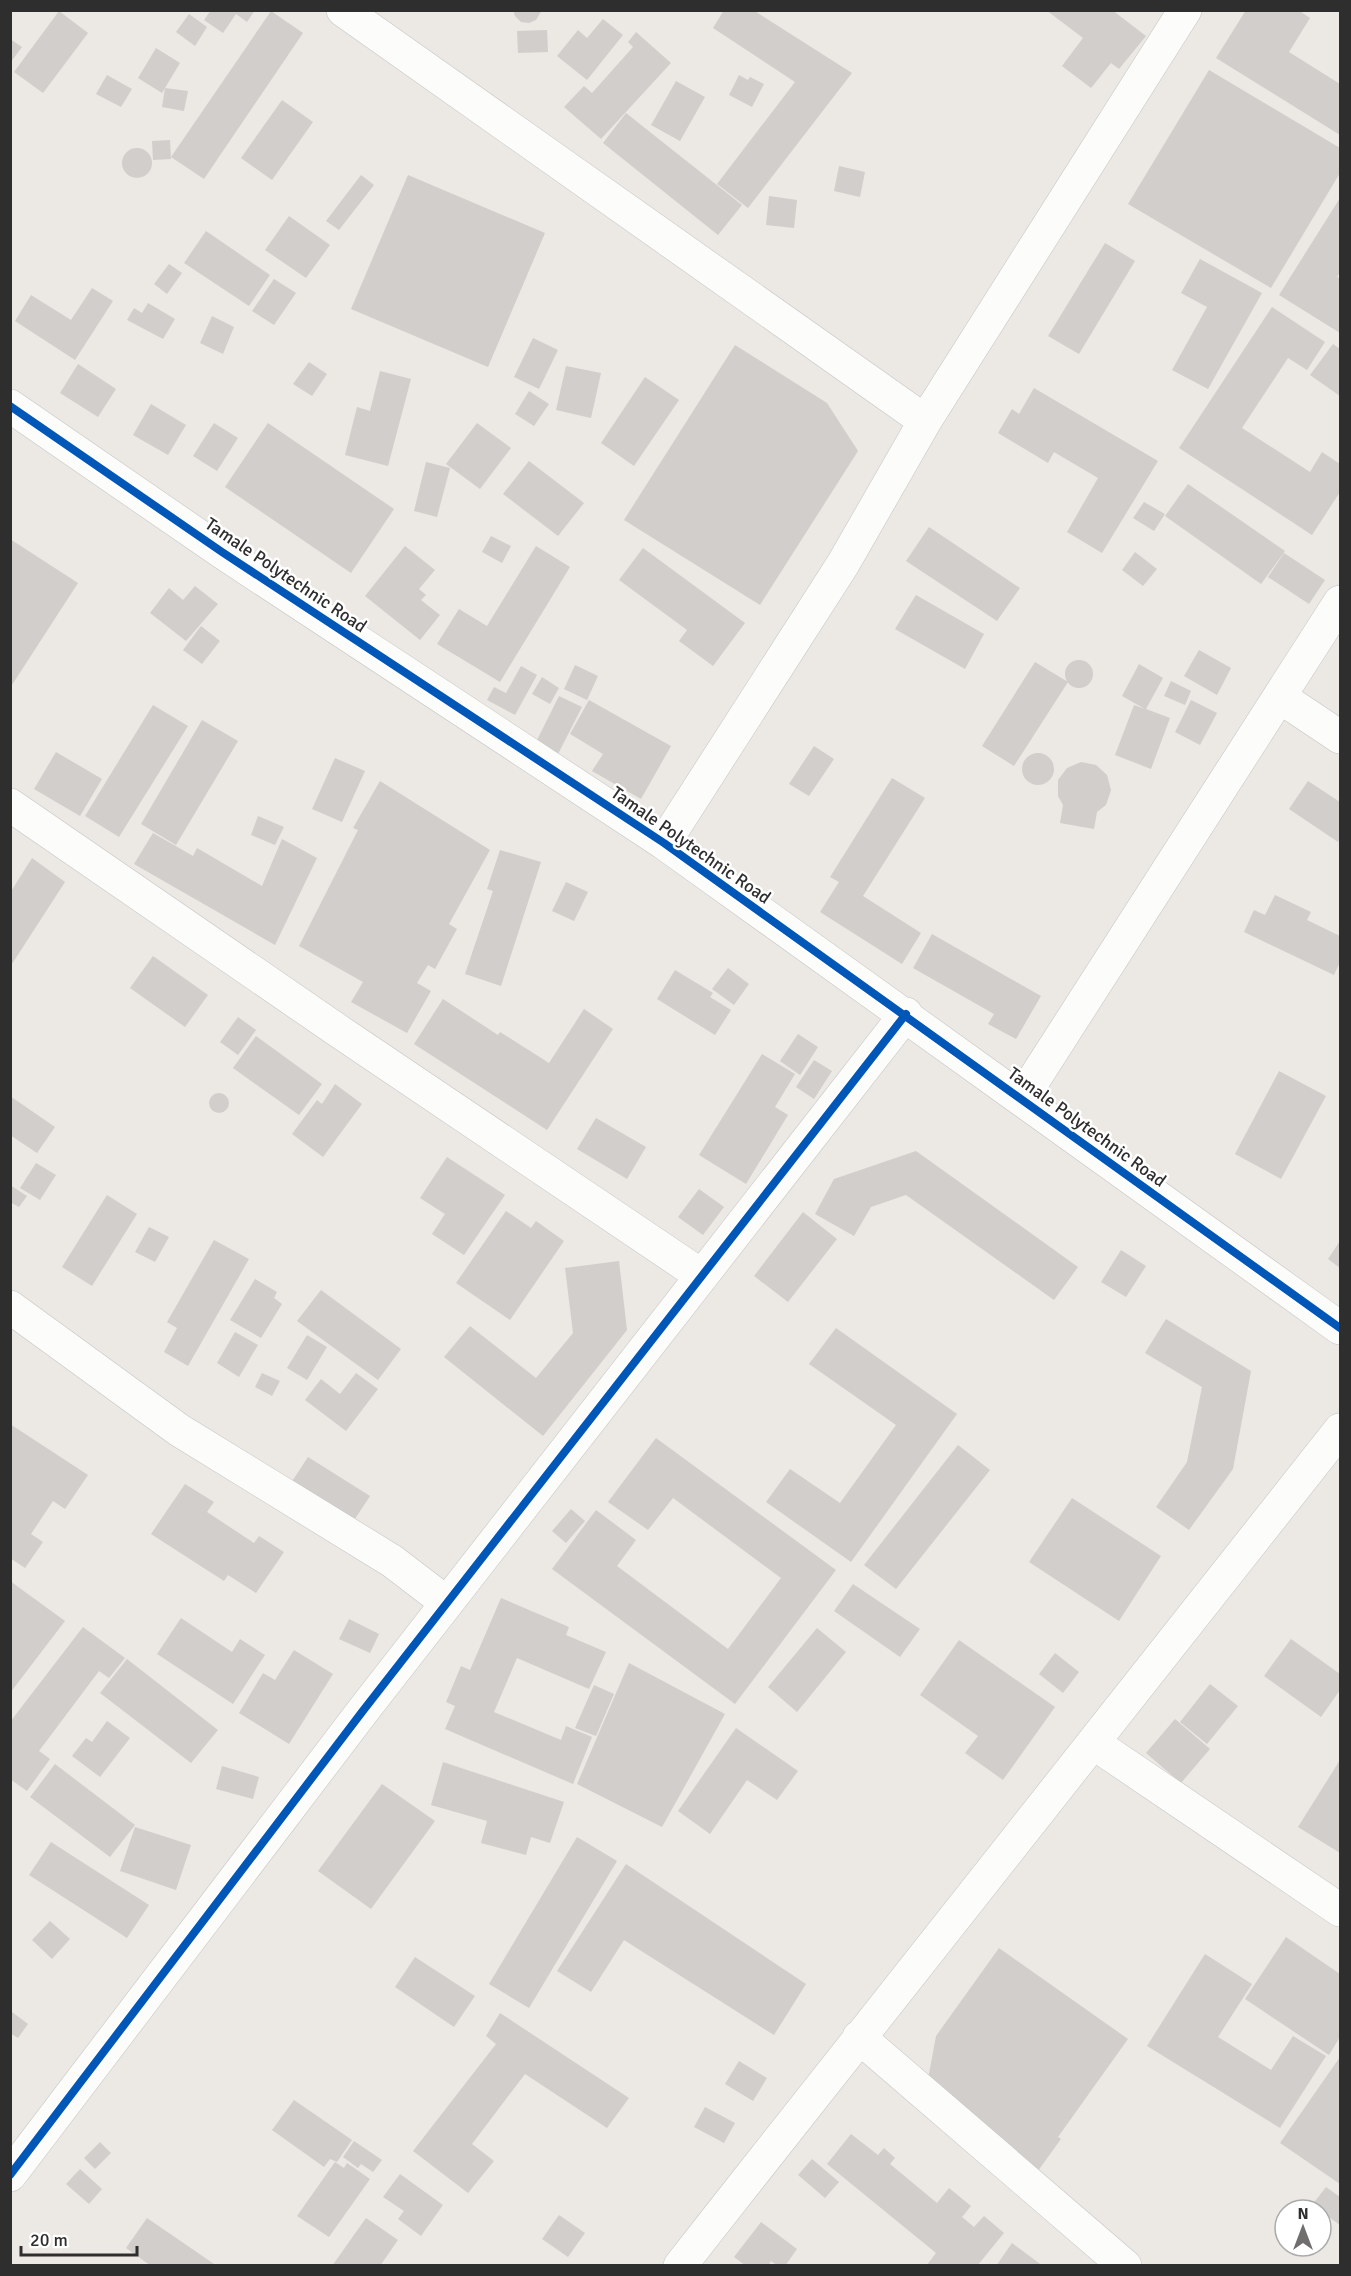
<svg xmlns="http://www.w3.org/2000/svg" width="1351" height="2276" font-family="Signika,sans-serif">
  <style>
    .building { fill: #d1cecb }
    .lines { fill: none; stroke-linecap: round; stroke-linejoin: round }
    .street-casing { stroke: #c5c4c5; stroke-width: 34 }
    .street { stroke: #fcfcfb; stroke-width: 33 }
    .cycleway-casing { stroke: #fff; stroke-width: 11 }
    .cycleway { stroke: #0057b8; stroke-width: 8 }
    .labels { text-anchor: middle; stroke-width: 5; stroke-linejoin: round; paint-order: stroke }
    .street-label { font-size: 18px; fill: #2e2e2e; stroke: #fff }
  </style>
  <rect width="100%" height="100%" fill="#ece8e4"/>
  <path class="building" d="M211,10H255L247,22L236,14L223,33L204,20Z
    M513,10H542L536,20L529,23L521,22L515,16Z
    M724,10H753L852,73L748,208L717,184L795,82L713,28Z
    M1046,10H1112L1146,36L1119,69L1111,63L1091,88L1062,66L1083,38Z
    M1246,10H1298L1310,18L1289,52L1340,84V135L1216,58Z
    M59,11L88,33L43,93L14,72Z
    M271,11L303,33L204,179L171,157Z
    M189,14L207,27L195,46L176,32Z
    M603,19L623,35L587,80L557,56L578,30L587,38Z
    M547,30L548,52L518,53L517,31Z
    M636,32L671,63L601,139L564,107L584,86L592,93L633,47L628,42Z
    M10,39L22,47L10,63Z
    M156,48L180,63L162,93L138,78Z
    M1209,70L1340,148V173L1271,288L1128,204Z
    M107,75L132,89L121,107L96,94Z
    M739,75L748,80L750,77L764,84L752,107L729,95Z
    M676,81L705,97L680,141L651,125Z
    M165,88L188,91L184,111L162,107Z
    M282,100L313,122L272,180L241,158Z
    M626,113L742,205L718,235L603,143Z
    M170,140L171,159L153,160L152,141Z
    M122 163a15 15 0 1 1 30 0a15 15 0 1 1-30 0Z
    M839,166L865,172L860,197L834,191Z
    M361,175L374,185L339,230L326,221Z
    M408,175L545,233L488,367L351,309Z
    M769,196L797,200L794,228L766,225Z
    M1340,198V272L1337,277L1340,279V333L1279,295Z
    M289,216L330,245L306,278L265,250Z
    M206,231L270,275L249,306L184,263Z
    M1105,243L1135,261L1079,354L1048,336Z
    M1200,259L1262,293L1208,389L1172,370L1207,307L1181,293Z
    M169,264L182,273L167,294L154,284Z
    M274,279L296,293L274,325L252,311Z
    M92,288L113,301L75,360L15,321L31,295L71,320Z
    M148,303L175,319L163,339L127,320L134,308L142,313Z
    M1272,307L1325,342L1307,370L1288,358L1242,428L1310,472L1322,452L1340,464V492L1312,535L1179,448Z
    M212,316L234,327L223,354L200,343Z
    M533,338L558,350L539,389L514,377Z
    M1333,344L1340,349V396L1310,375Z
    M735,345L827,403L858,451L760,605L624,520Z
    M309,362L327,374L312,396L293,384Z
    M78,364L116,389L98,417L60,393Z
    M566,366L601,373L591,418L556,410Z
    M380,371L411,379L388,466L345,455L357,407L370,411Z
    M645,377L679,400L634,466L601,443Z
    M1034,388L1158,461L1102,553L1067,532L1098,478L1054,452L1048,463L998,433L1012,409L1019,414Z
    M529,391L549,404L534,426L515,414Z
    M151,404L186,425L168,455L133,435Z
    M214,423L238,438L217,471L193,456Z
    M268,423L394,509L351,573L225,487Z
    M477,423L511,448L480,489L446,464Z
    M529,461L584,503L558,536L503,494Z
    M426,462L450,468L437,517L414,511Z
    M1188,484L1285,551L1261,584L1165,516Z
    M1144,502L1165,514L1154,531L1133,518Z
    M929,527L1020,588L997,621L906,561Z
    M491,536L511,546L502,563L482,552Z
    M10,539L78,583L10,688Z
    M405,546L435,570L419,589L426,595L421,600L440,615L420,640L365,596Z
    M536,546L570,567L500,682L437,644L459,609L487,626Z
    M643,548L745,623L713,666L679,641L687,630L619,580Z
    M1135,552L1157,569L1143,586L1122,570Z
    M1284,553L1325,580L1309,604L1268,577Z
    M195,586L218,604L186,641L150,613L169,588L183,600Z
    M916,595L984,634L965,669L895,629Z
    M201,626L220,641L202,664L183,650Z
    M1199,650L1231,668L1217,695L1184,676Z
    M1065 674a14 14 0 1 1 28 0a14 14 0 1 1-28 0Z
    M1035,662L1068,682L1014,766L982,746Z
    M1139,664L1163,678L1146,709L1170,718L1151,769L1115,755L1134,705L1145,709L1122,696Z
    M575,665L598,676L587,700L564,689Z
    M521,666L537,675L515,715L487,700L494,687L506,693Z
    M542,677L559,688L550,704L532,694Z
    M1171,681L1191,691L1185,705L1164,696Z
    M559,696L582,707L558,754L536,742Z
    M589,700L671,746L641,799L592,771L603,754L570,734Z
    M1191,700L1217,713L1200,745L1175,732Z
    M153,705L188,726L119,837L85,816Z
    M202,720L238,741L176,845L141,824Z
    M814,746L834,759L809,796L789,784Z
    M56,752L102,779L80,816L34,789Z
    M1022 769a16 16 0 1 1 32 0a16 16 0 1 1-32 0Z
    M335,758L365,771L342,822L312,809Z
    M1081,762L1096,765L1107,775L1111,790L1106,805L1097,812L1094,829L1060,823L1063,805L1058,796V780L1067,768Z
    M892,778L925,798L863,896L921,933L902,964L820,912L839,882L830,877Z
    M380,781L490,850L449,924L457,929L435,969L428,965L417,983L431,991L407,1033L351,1002L363,982L299,946L358,830L353,828Z
    M1308,781L1340,802V838L1338,842L1289,809Z
    M258,816L284,827L275,845L251,835Z
    M153,833L193,856L197,848L262,886L282,839L317,858L275,945L134,864Z
    M500,850L541,862L501,986L465,974L493,891L487,889Z
    M32,858L65,882L10,967V893Z
    M566,882L588,892L574,921L552,911Z
    M1275,895L1311,912L1307,920L1340,936V962L1334,975L1244,932L1254,910L1265,915Z
    M932,934L1041,996L1016,1039L988,1024L994,1014L913,968Z
    M153,956L208,995L185,1027L130,988Z
    M728,968L749,984L734,1005L712,989Z
    M675,970L713,993L710,997L731,1010L715,1035L657,999Z
    M443,999L498,1035L500,1032L549,1063L584,1009L613,1029L547,1130L414,1044Z
    M238,1017L256,1030L238,1055L220,1042Z
    M798,1034L818,1047L800,1075L780,1061Z
    M256,1036L322,1084L299,1115L233,1068Z
    M762,1054L795,1074L775,1107L788,1115L746,1184L699,1155Z
    M814,1060L832,1071L814,1099L796,1087Z
    M1279,1071L1326,1096L1281,1179L1235,1154Z
    M335,1084L362,1104L323,1157L292,1134L317,1100L322,1104Z
    M209 1103a10 10 0 1 1 20 0a10 10 0 1 1-20 0Z
    M10,1096L55,1127L37,1153L10,1135Z
    M596,1118L646,1147L627,1179L577,1149Z
    M916,1151L1078,1267L1054,1300L906,1195L871,1207L854,1236L815,1214L834,1179Z
    M447,1157L505,1195L464,1255L432,1234L445,1214L420,1198Z
    M36,1163L56,1175L40,1200L20,1188Z
    M10,1185L27,1196L19,1207L10,1202Z
    M699,1189L724,1207L703,1235L678,1217Z
    M107,1195L137,1214L92,1286L62,1267Z
    M506,1211L531,1228L536,1221L564,1241L510,1320L456,1283Z
    M803,1212L837,1239L788,1302L754,1276Z
    M149,1227L169,1237L155,1262L135,1252Z
    M214,1240L249,1259L188,1366L164,1352L177,1328L167,1322Z
    M1340,1241V1268L1328,1259Z
    M1121,1250L1146,1266L1126,1297L1101,1282Z
    M619,1261L627,1330L543,1436L444,1357L470,1326L536,1378L573,1333L565,1268Z
    M255,1279L277,1292L274,1298L282,1304L261,1338L230,1320Z
    M321,1290L401,1349L378,1380L297,1321Z
    M1166,1319L1251,1371L1233,1469L1189,1530L1156,1507L1187,1462L1202,1387L1145,1353Z
    M836,1328L957,1414L851,1562L766,1502L790,1469L840,1503L896,1425L809,1364Z
    M235,1332L258,1345L239,1377L217,1363Z
    M307,1335L327,1347L307,1380L287,1368Z
    M262,1373L280,1381L272,1396L255,1387Z
    M356,1373L378,1389L346,1431L305,1400L321,1379L340,1394Z
    M10,1424L88,1475L65,1509L53,1501L31,1534L43,1542L25,1568L10,1558Z
    M656,1438L836,1570L735,1704L552,1569L596,1510L636,1540L617,1566L728,1649L781,1578L673,1498L648,1530L608,1502Z
    M958,1445L990,1470L896,1589L864,1565Z
    M308,1457L370,1496L351,1525L289,1486Z
    M185,1484L214,1502L207,1512L254,1543L259,1536L284,1552L256,1593L228,1575L224,1581L151,1534Z
    M1072,1498L1161,1556L1119,1621L1029,1562Z
    M571,1509L585,1521L566,1543L552,1531Z
    M10,1581L65,1621L10,1693Z
    M853,1584L920,1629L900,1657L834,1611Z
    M501,1598L569,1627L566,1635L606,1652L589,1689L517,1658L494,1712L561,1740L566,1726L592,1737L573,1784L445,1729L455,1706L446,1702L461,1666L470,1670Z
    M181,1618L232,1652L240,1639L265,1655L233,1704L157,1654Z
    M349,1619L379,1634L370,1653L339,1639Z
    M83,1627L125,1658L109,1678L99,1671L39,1751L50,1759L27,1791L10,1779V1722Z
    M817,1628L846,1652L797,1712L768,1687Z
    M1291,1639L1340,1674V1690L1321,1717L1264,1676Z
    M959,1640L1055,1707L1003,1780L965,1753L978,1736L920,1695Z
    M294,1650L333,1674L289,1744L239,1713L263,1673L275,1680Z
    M1055,1653L1079,1672L1063,1693L1039,1674Z
    M127,1659L218,1730L191,1763L100,1693Z
    M629,1663L725,1714L662,1827L577,1784Z
    M1210,1684L1238,1706L1207,1744L1180,1722Z
    M594,1685L614,1694L596,1736L575,1728Z
    M1175,1719L1210,1749L1181,1783L1146,1753Z
    M107,1721L130,1738L100,1777L72,1756L86,1738L92,1742Z
    M736,1728L798,1771L777,1800L747,1780L710,1834L678,1811Z
    M1340,1760V1853L1298,1827Z
    M443,1762L564,1802L550,1843L531,1837L526,1855L481,1843L487,1821L431,1805Z
    M55,1764L135,1825L110,1857L30,1797Z
    M222,1766L259,1777L253,1799L216,1789Z
    M382,1784L435,1821L371,1909L318,1871Z
    M135,1827L191,1845L176,1890L120,1871Z
    M577,1837L617,1861L529,2008L489,1984Z
    M51,1842L149,1905L127,1938L29,1875Z
    M626,1864L806,1984L774,2035L624,1940L591,1992L557,1971Z
    M50,1921L70,1939L52,1959L32,1940Z
    M1286,1937L1340,1974V2037L1329,2055L1245,1999Z
    M999,1948L1128,2039L1058,2137L1061,2139L1035,2175L926,2090L936,2036Z
    M1205,1954L1252,1984L1218,2037L1271,2070L1293,2036L1326,2056L1280,2128L1147,2046Z
    M415,1957L475,1996L454,2027L395,1987Z
    M12,2012L28,2024L18,2038L10,2033Z
    M500,2013L629,2098L607,2128L525,2074L472,2144L494,2161L468,2193L413,2151L496,2044L486,2036Z
    M1340,2057V2184L1280,2143Z
    M739,2061L767,2078L753,2101L725,2084Z
    M294,2100L352,2140L337,2162L330,2159L324,2167L272,2130Z
    M705,2107L735,2123L724,2143L694,2127Z
    M851,2134L878,2155L884,2148L895,2158L890,2164L937,2203L949,2188L971,2206L962,2217L974,2227L984,2216L1004,2233L977,2266H926L936,2253L827,2164Z
    M354,2141L382,2160L373,2172L361,2164L358,2168L343,2157Z
    M100,2142L111,2153L95,2169L84,2158Z
    M812,2159L839,2182L825,2198L798,2175Z
    M335,2162L344,2168L347,2163L370,2179L329,2237L297,2216Z
    M80,2169L102,2189L89,2204L66,2184Z
    M400,2174L443,2205L421,2236L398,2219L404,2211L383,2197Z
    M1326,2187L1340,2197V2225L1312,2205Z
    M559,2215L585,2233L568,2257L542,2239Z
    M147,2218L217,2266H151L126,2248Z
    M366,2218L398,2240L380,2266H332Z
    M761,2222L797,2249L785,2266H778L771,2261L768,2266H746L734,2257Z
    M1012,2243L1043,2266H996Z"/>
  <g class="lines">
    <g class="street-casing">
      <path id="street" d="M343,10L925,421
        M10,406L222,552L664,843L1340,1328
        M1280,697L1340,737
        M10,805L340,1032L702,1276
        M664,843L843,564L925,421L1185,10
        M1022,1098L1340,602
        M10,1307L179,1430L392,1561L447,1603
        M1095,1744L1340,1910
        M859,2037L1125,2266
        M10,2175L362,1712L906,1014
        M680,2266C899,1986 1122,1709 1340,1430"/>
    </g>
    <use href="#street" class="street"/>
    <g class="cycleway-casing">
      <path id="cycleway" d="M10,406L222,552L664,843L1340,1328
        M10,2175L362,1712L906,1014"/>
    </g>
    <use href="#cycleway" class="cycleway"/>
  </g>
  <g class="labels">
    <g class="street-label">
      <text transform="translate(286 575) rotate(34)" y="6">Tamale Polytechnic Road</text>
      <text transform="translate(691 845) rotate(35)" y="6">Tamale Polytechnic Road</text>
      <text transform="translate(1087 1127) rotate(36)" y="6">Tamale Polytechnic Road</text>
    </g>
  </g>
  <rect width="1351" height="2276" fill="none" stroke="#2e2e2e" stroke-width="24"/>
  <g transform="translate(1303 2228)"><circle r="28" fill="#ffffff" stroke="#ababab" stroke-width="1.5"/>
  <path d="M0-4.5L10 22L0 15L-10 22Z" fill="#706f6e"/>
  <text y="-9" font-size="16" font-weight="bold" text-anchor="middle" fill="#2e2e2e">N</text>
  </g>
  <path d="M21 2246v9h116v-9" fill="none" stroke="#2e2e2e" stroke-width="3"/>
  <text x="30" y="2246" font-size="18" fill="#2e2e2e" stroke="#ffffff" stroke-width="4.5" paint-order="stroke">20 m</text>
</svg>
